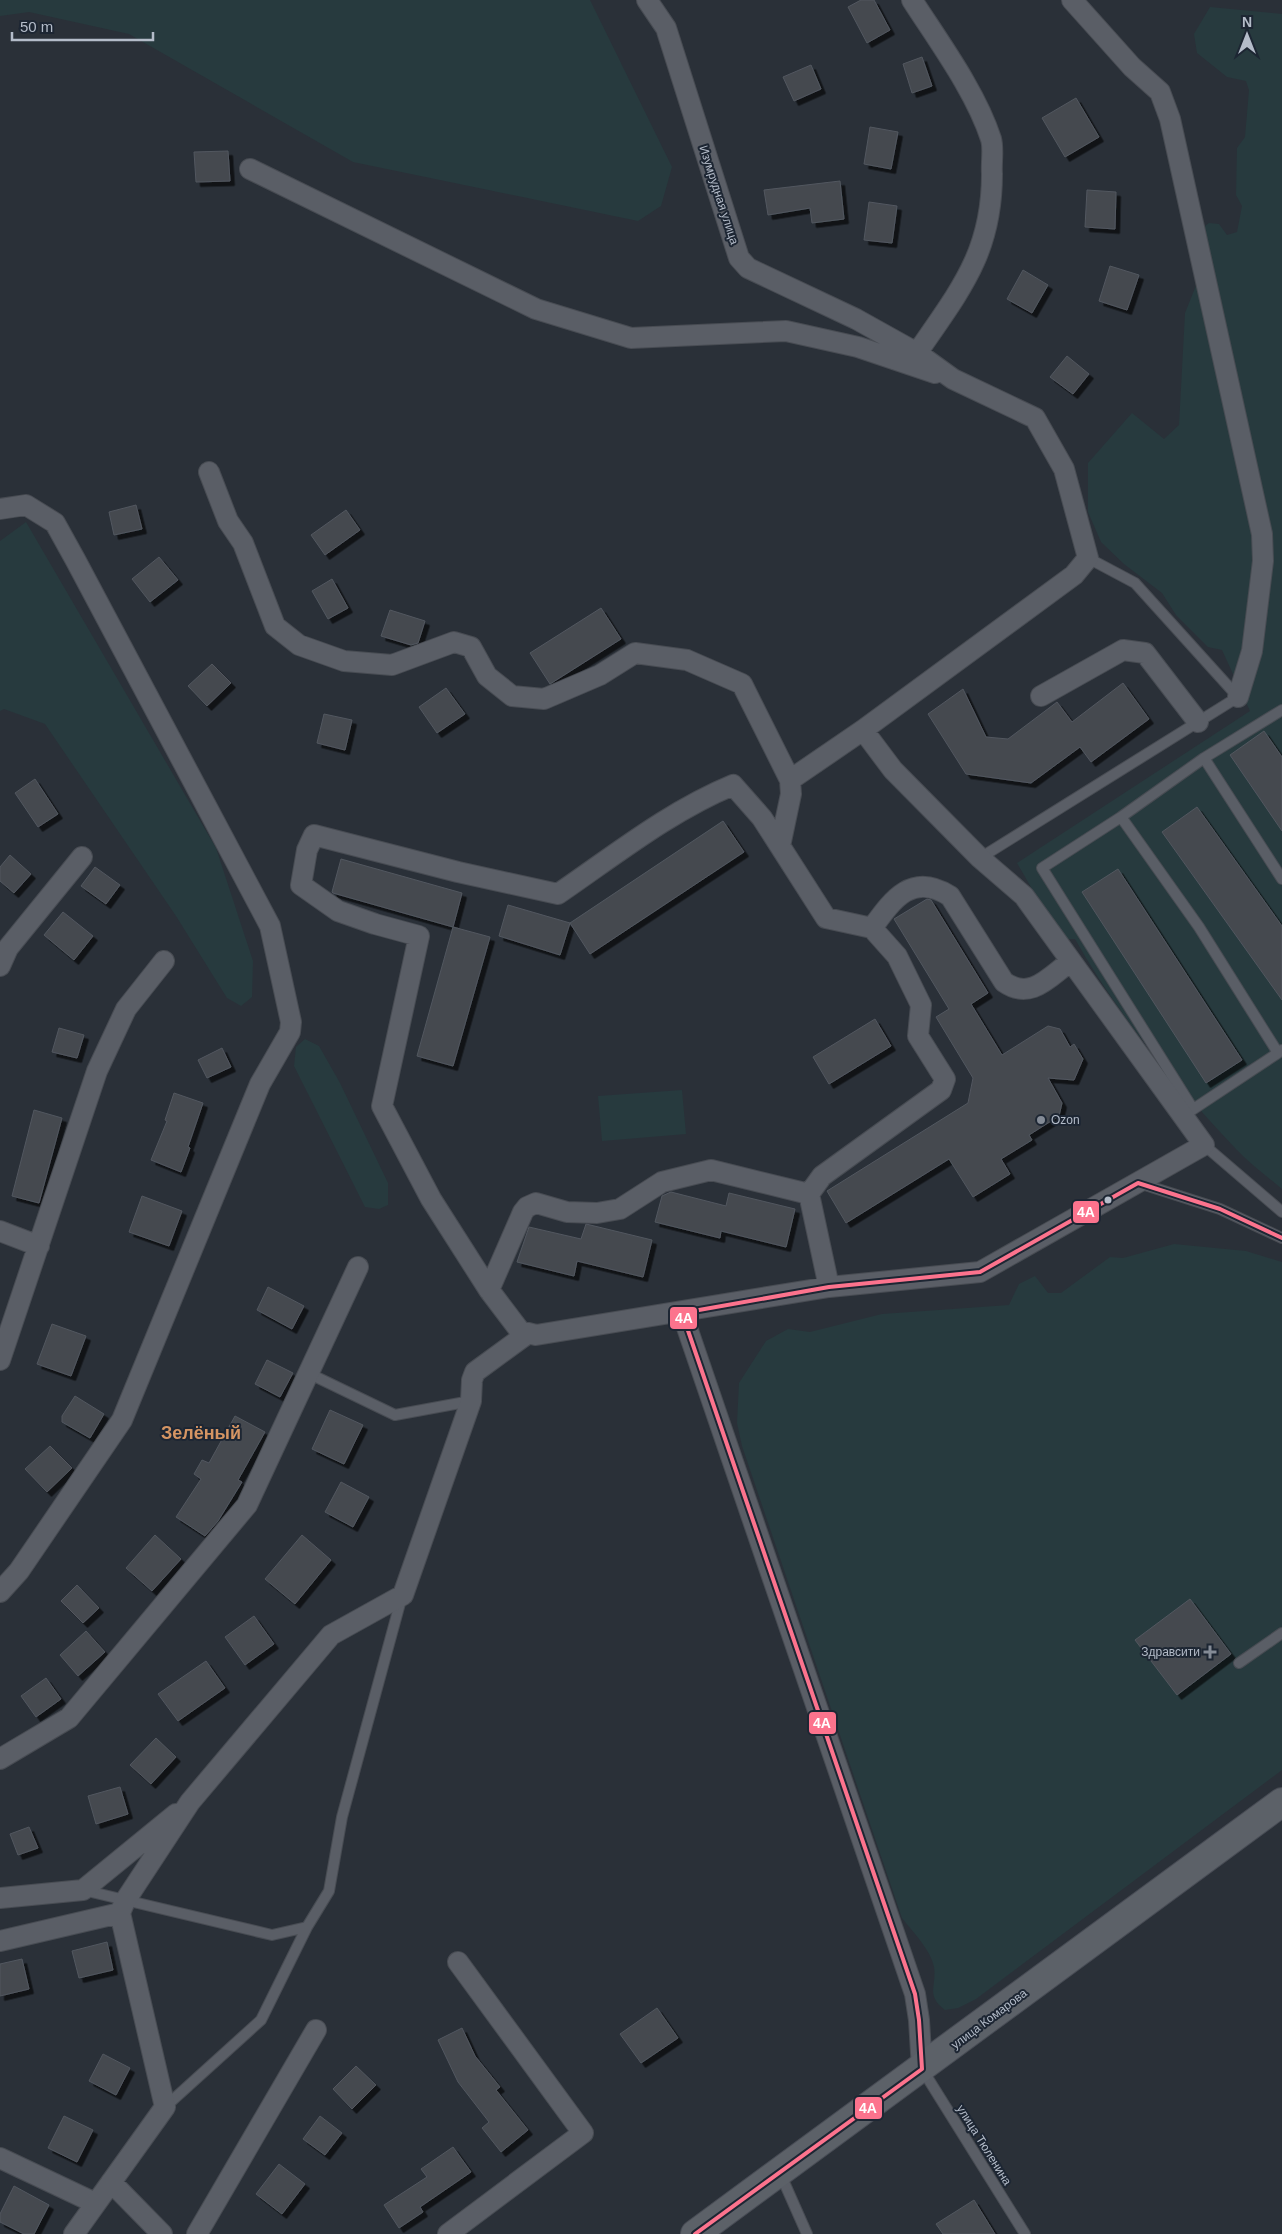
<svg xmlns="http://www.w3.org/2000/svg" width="1282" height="2234" font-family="Arial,sans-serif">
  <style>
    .green { fill: #273a3e }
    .building { fill: #444950; stroke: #52575f; filter: url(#shadow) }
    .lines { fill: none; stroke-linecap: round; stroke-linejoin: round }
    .service-casing { stroke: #484c53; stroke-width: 12 }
    .minor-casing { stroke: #484c53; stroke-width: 22 }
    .primary-casing { stroke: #484c55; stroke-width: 30 }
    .service { stroke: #5a5e66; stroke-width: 10 }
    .minor { stroke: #5a5e66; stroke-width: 20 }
    .primary { stroke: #5c6168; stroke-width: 28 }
    .bus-1-casing { stroke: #1d2633; stroke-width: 8 }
    .bus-1 { stroke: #fc738d; stroke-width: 4 }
    .poi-dot { fill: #848b96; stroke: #1d2633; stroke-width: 2 }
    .bus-dot { fill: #b4bcc9; stroke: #1d2633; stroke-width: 2 }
    .labels { text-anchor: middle; stroke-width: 4; stroke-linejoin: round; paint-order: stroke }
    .street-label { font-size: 12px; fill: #b4bcc9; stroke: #1d2633 }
    .poi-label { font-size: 12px; fill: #b4bcc9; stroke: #1d2633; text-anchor: start }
    .district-label { font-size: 18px; font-weight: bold; fill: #d59563; stroke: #1d2633 }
    .line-badge { stroke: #1d2633; stroke-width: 2 }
    .badge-label { font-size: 14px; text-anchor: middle; font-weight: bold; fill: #fff }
  </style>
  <defs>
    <filter id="shadow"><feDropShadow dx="4.5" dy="4.5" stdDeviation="0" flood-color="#0009"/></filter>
  </defs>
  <rect width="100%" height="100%" fill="#2a3038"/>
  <path class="green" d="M0,0H590L672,167L661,206L638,221L353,162L129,34L29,12L0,16Z
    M1210,7L1282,14V1189C1267,1176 1250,1164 1236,1149C1177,1087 1117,1014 1075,939H1066L1057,932L1017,863L1250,711L1222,650L1208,647L1176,615L1162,593L1124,564L1101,542L1088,512V463L1132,413L1164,439L1179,425L1185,313L1203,268L1200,230L1209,223L1219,224L1227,235L1237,232L1242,206L1236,195L1237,148L1245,137L1249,90L1246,81L1227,77L1197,53L1194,34Z
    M26,522L216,848L253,961L252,997L241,1006L227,998L176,916L45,724L4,709L0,711V541Z
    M305,1039L319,1046L340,1083L388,1183V1205L379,1209L365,1207L294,1066L296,1047Z
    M682,1090L686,1134L602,1141L598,1096Z
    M1174,1244L1246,1251L1282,1262V1770L976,1999L958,2008L945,2010C925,1995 937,1986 934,1967C931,1950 912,1931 902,1918L742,1446L737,1423L739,1383L766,1341L788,1329L810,1332L882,1314L1009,1305L1019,1284L1035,1276L1048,1293H1061L1110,1257L1123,1258Z"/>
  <path class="building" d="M861,0H874L890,30L867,43L848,7Z
    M922,57L932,86L912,93L903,64Z
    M811,65L821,89L794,101L783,77Z
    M1076,98L1099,137L1065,157L1042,118Z
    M870,127L898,132L891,169L864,164Z
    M228,151L230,181L196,182L194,152Z
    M840,181L844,219L812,223L810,208L768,215L764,190Z
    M1087,190L1116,192L1115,229L1085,227Z
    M869,202L897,206L892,243L864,240Z
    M1110,266L1139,275L1127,310L1099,301Z
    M1023,270L1048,285L1032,313L1007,299Z
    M1067,356L1089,374L1073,394L1050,377Z
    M136,505L142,529L114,535L109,512Z
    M346,510L360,530L325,555L311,535Z
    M159,557L178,580L150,602L132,579Z
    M332,579L348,608L328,619L312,591Z
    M601,608L621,639L550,684L530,653Z
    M390,610L425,621L418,643L411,645L381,636Z
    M212,664L231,683L207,706L188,686Z
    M1123,683L1149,719L1091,762L1080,747L1031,783L966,774L928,714L963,689L986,737L1008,739L1057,702L1072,722Z
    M446,688L465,714L437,733L419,707Z
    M324,714L352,720L345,750L317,743Z
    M1264,731L1282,757V831L1230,755Z
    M35,779L58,814L38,827L15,793Z
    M1197,807L1282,926V1000L1162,832Z
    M723,821L744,852L590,954L570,923Z
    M10,855L31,874L14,893L0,881V867Z
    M341,859L462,893L453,927L333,893L332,892Z
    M95,867L120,885L106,904L81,886Z
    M1118,869L1242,1060L1206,1083L1082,892Z
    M927,899L931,900L988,993L971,1004L1002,1055L1048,1026L1060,1029L1070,1047L1074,1044L1083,1059L1074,1080L1048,1078L1062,1103L1059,1116L1029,1135L1032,1140L1001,1159L1010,1174L973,1197L949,1159L846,1223L827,1191L968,1103L973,1078L936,1017L949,1009L894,919Z
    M508,905L570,923L560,955L499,936Z
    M63,912L93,936L74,960L44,935Z
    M453,927L490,937L453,1066L417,1056Z
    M875,1019L891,1046L829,1084L813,1057Z
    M59,1028L84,1035L77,1058L52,1052Z
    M222,1048L231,1067L207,1078L198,1060Z
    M174,1093L203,1103L188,1147L190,1148L181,1172L151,1160L167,1121L165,1120Z
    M34,1110L62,1118L39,1203L12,1196Z
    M671,1192L726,1206L729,1193L795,1209L786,1247L721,1231L720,1238L655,1222L662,1196Z
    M142,1196L182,1211L169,1246L129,1232Z
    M586,1224L652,1240L643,1277L577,1261L574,1276L517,1262L529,1227L581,1239Z
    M268,1287L304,1306L292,1329L257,1310Z
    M52,1324L86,1336L71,1376L37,1364Z
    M267,1360L293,1373L280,1397L255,1384Z
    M75,1396L104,1414L90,1438L62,1422V1416Z
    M330,1410L363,1425L344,1464L312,1449Z
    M235,1416L265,1432L238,1480L242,1482L218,1521L205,1536L176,1517L201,1479L194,1474L202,1460L209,1463Z
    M50,1446L72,1468L47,1492L25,1469Z
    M341,1482L369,1497L353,1527L325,1512Z
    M155,1535L181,1559L152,1591L126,1568Z
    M302,1535L331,1560L295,1604L265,1579Z
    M77,1585L99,1608L83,1623L61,1601Z
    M1190,1599L1231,1654L1177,1695L1135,1640Z
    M254,1616L274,1644L245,1665L225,1637Z
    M86,1631L105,1652L78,1676L60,1655Z
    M206,1661L225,1688L178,1721L158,1694Z
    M46,1678L61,1699L36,1717L21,1696Z
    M156,1738L176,1757L151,1784L130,1765Z
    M120,1787L128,1814L96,1824L88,1796Z
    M29,1827L38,1848L18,1855L10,1834Z
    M107,1942L113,1970L79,1978L72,1951Z
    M22,1959L29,1989L0,1996V1964Z
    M657,2008L678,2038L641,2063L620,2034Z
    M462,2028L475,2056L500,2087L496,2090L528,2130L501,2152L482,2128L489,2122L458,2082L438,2040Z
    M103,2054L130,2068L116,2095L89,2081Z
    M356,2066L376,2085L352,2109L333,2089Z
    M64,2116L93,2130L77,2162L48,2148Z
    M320,2116L342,2133L325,2155L303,2139Z
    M453,2147L471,2172L420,2207L423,2212L399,2228L384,2205L427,2177L421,2169Z
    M279,2164L305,2184L282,2214L256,2194Z
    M14,2186L49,2205L34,2234H24L0,2222V2214Z
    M974,2200L995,2234H943L936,2224Z"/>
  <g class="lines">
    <g class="service-casing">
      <path id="service" d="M1282,710L1204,758L1121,817L1199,927L1278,1053L1282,1050
        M1204,758L1282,879
        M1121,817L1042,868L1193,1109
        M980,858L1238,697L1135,583L1088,558
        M1189,1112L1278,1053
        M1204,1145L1282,1212
        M1139,1183L1220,1209L1282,1238
        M308,1373L395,1415L471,1401
        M1239,1663L1282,1633
        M83,1890L272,1935L307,1927
        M922,2069L1025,2234
        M165,2107L261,2020L307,1927L329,1891L342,1817L402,1596
        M780,2173L807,2234"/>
    </g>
    <g class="minor-casing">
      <path id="minor" d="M647,0L666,28L739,258L748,268L856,319L917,353
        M1072,0L1132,67L1160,92L1170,119L1262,534L1263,561L1252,651L1238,697
        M250,169L536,309L631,338L786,331L858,347L935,373
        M209,472L228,521L243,543L275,626L299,645L344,661L392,665L454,642L471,647L487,676L512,696L544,699L600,675L635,653L687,660L742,684L790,780L791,794L780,846
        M0,509L26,505L55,523L76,561L270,926L291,1022L290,1032L260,1084L122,1420L19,1571L0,1592
        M1041,696L1123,650L1145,653L1198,722
        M790,780L863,730L1074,575L1088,558L1064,469L1035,418L953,379L917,353C960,290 992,253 992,174C991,163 994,149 991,139C976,92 939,42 912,0
        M872,928C893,899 912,872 950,896L1004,982C1031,1001 1049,977 1071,961
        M0,966L8,948L82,857
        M0,1231L39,1246
        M829,1287L809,1194L822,1176L941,1090L945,1079L918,1036L921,1005L897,956L872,928L826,918L762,818L733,785C670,811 615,855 558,894L458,872L314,835L307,850L301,885L338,911L375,924L419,936L382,1106L431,1199L489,1290L520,1331L536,1335L829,1287L980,1272L1204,1145L1024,896L980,858L893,770L863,730
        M489,1290L523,1212L527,1207L536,1203L567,1212L597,1213L620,1209L662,1182L711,1170L809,1194
        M682,1313L915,1994L919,2020L922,2069
        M0,1360L97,1071L126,1009L164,961
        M0,1759L69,1718L247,1505L358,1267
        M0,1898L83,1890L176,1814
        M0,1941L120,1913
        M0,2158L95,2203
        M111,2182L162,2234
        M74,2234L165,2107L120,1913L125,1901L190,1802L331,1635L403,1595L471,1401L472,1380L475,1372L527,1334
        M197,2234L316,2030
        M448,2234L583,2133L458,1962"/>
    </g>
    <g class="primary-casing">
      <path id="primary" d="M695,2234L1282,1802"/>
    </g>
    <use href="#service" class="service"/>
    <use href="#minor" class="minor"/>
    <use href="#primary" class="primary"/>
    <g class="bus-1-casing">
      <path id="bus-1" d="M695,2234L922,2069L919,2020L915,1994L682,1313L829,1287L980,1272L1138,1183L1220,1209L1282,1238"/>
    </g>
    <use href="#bus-1" class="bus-1"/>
  </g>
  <g class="poi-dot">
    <circle cx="1041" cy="1120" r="5"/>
    <path d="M1207.5 1644.5h5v5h5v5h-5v5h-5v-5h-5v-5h5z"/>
  </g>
  <circle class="bus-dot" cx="1108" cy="1200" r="4.5"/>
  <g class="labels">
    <g class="street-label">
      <text transform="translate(719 195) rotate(72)" y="4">Изумрудная улица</text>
      <text transform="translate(989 2019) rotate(-37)" y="4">улица Комарова</text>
      <text transform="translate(984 2145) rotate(58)" y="4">улица Тюленина</text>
    </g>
    <g class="poi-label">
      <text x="1051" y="1124">Ozon</text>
      <text x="1200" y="1656" text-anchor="end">Здравсити</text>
    </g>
    <g class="district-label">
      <text x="201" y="1439">Зелёный</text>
    </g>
  </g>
  <g class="line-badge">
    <rect x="1072" y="1200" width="28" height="24" rx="5" fill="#fc738d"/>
    <rect x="669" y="1306" width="29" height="24" rx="5" fill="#fc738d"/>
    <rect x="808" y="1711" width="29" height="24" rx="5" fill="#fc738d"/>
    <rect x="854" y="2096" width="29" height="24" rx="5" fill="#fc738d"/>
  </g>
  <g class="badge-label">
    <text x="1086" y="1217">4А</text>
    <text x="684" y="1323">4А</text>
    <text x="822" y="1728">4А</text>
    <text x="868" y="2113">4А</text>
  </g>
  <g transform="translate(1247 35)" stroke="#1d2633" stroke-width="4" paint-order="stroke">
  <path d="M0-4L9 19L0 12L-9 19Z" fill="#b4bcc9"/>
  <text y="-8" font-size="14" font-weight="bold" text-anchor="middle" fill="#b4bcc9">N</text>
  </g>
  <path d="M12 32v8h141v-8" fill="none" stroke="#b4bcc9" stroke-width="2.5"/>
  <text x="20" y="32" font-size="15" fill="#b4bcc9" stroke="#1d2633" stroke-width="4" paint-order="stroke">50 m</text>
</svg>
